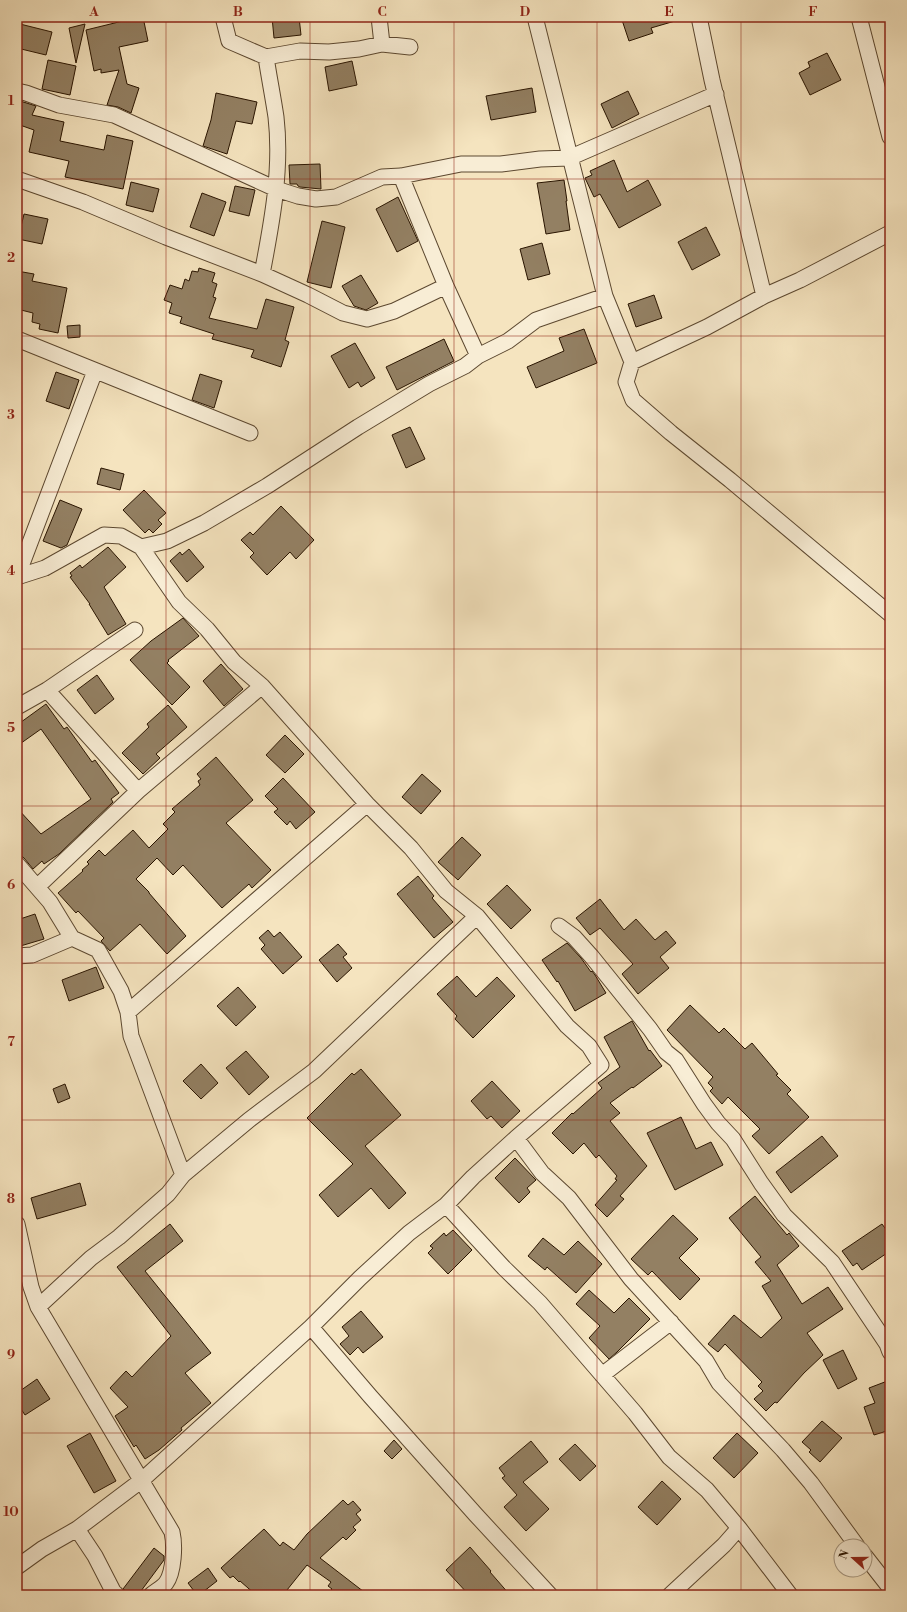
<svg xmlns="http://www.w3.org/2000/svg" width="907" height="1612" font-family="'Libre Bodoni',serif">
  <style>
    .building { fill: #938063; stroke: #291400 }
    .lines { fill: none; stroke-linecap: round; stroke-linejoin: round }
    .minor-casing { stroke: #5c4830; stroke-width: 17 }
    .minor { stroke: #f8edd5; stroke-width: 15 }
    .grid { fill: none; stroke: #8f2418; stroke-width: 1; stroke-opacity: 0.55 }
    .neatline { fill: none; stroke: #8f2418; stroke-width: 1.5 }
    .grid-label { font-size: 13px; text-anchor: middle; font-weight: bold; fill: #8f2418 }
  </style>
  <rect width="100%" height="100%" fill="#f5e4bf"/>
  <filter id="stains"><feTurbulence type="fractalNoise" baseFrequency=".005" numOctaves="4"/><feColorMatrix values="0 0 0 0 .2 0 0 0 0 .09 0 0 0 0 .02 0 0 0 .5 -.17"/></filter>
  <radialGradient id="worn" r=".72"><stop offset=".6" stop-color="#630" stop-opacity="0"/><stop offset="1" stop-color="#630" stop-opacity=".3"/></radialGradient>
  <path class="building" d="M139,17H143L148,41L119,47L127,84L139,88L131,113L118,107L107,105L119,70L101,73V69L94,71L86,30Z
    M272,17H299L301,35L274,38Z
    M621,17H675V21L651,28L653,33L629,41Z
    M20,24L52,32L46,55L17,48V37Z
    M85,24L76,63L69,28Z
    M827,53L841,80L810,95L799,73L810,67L808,62Z
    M48,60L76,66L70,95L42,89Z
    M352,61L357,85L329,91L325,67Z
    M532,88L536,112L491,120L486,96Z
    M628,91L639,114L612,128L601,104Z
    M216,93L257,102L252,124L236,121L227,154L203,146L211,120Z
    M17,100L36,106L32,115L64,122L60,141L104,150L107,135L133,141L123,189L65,177L69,161L29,152L34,130L17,124Z
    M614,160L627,192L648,180L661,205L619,228L600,194L594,197L585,178L592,175L590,171Z
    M320,164L321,189L300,187L298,186L297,184H290L289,165Z
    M564,180L567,201H566L570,230L546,234L537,183Z
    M131,182L159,189L153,212L126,205Z
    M235,186L255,190L249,216L229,211Z
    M202,193L226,202L214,236L190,227Z
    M398,197L418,241L397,252L376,209Z
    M24,214L48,219L42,244L18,239Z
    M322,221L345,227L331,288L307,282Z
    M706,227L720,255L692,270L678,242Z
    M542,243L550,274L528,280L520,249Z
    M199,268L215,273L212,282L217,284L213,297L216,298L209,318L257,329L266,299L294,307L285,340L289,342L281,367L251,357L254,350L212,339L214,334L180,323L182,317L169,313L172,303L164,300L170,285L182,289L185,279L189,281L192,271L198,272Z
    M17,271L34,274L32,281L67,288L58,333L39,329L40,324L32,322L33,313L17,309Z
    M361,275L378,303L366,310L354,306L342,286Z
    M654,295L662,318L636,327L628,304Z
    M80,325V337L68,338L67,326Z
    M584,329L597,363L536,388L527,367L564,351L559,338Z
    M444,339L454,361L397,390L386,367Z
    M355,343L375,378L361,387L358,382L349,388L331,356Z
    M56,372L79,380L69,409L46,401Z
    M200,374L222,381L214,408L192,400Z
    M410,427L425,459L406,468L392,435Z
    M101,468L124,474L120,490L97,484Z
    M144,490L166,513L158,520L162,524L153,533L149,529L145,533L123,510Z
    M60,500L82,509L67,545L61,548L43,541Z
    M281,506L314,540L296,559L290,552L267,575L250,557L254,553L241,540L250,532L253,535Z
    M108,547L126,567L104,587L126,624L108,635L89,604H90L70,577L72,576L70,573L80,565L82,568Z
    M189,549L204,567L187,582L170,561L180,552L182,555Z
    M183,618L199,636L168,660L169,661L167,663L190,687L172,705L130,660L151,641Z
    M221,664L243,689L224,706L203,681Z
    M97,675L114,699L95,714L77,690Z
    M46,704L64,729L67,727L92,762L95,760L119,793L111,799L113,802L59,854L44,864L42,861L33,869L24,858L17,853V808L41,834L91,799L41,729L17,746V725Z
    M168,705L187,727L156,754L160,758L143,774L122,753L149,727L147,724Z
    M285,735L304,754L285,773L266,755Z
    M216,757L253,800L226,823L271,870L252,888L249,884L222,908L183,865L173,875L157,858L136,879L149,892V893L186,936L167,954L140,924L110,951L101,941L104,938L78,911L76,913L58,893L83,871L82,870L89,864L87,862L99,850L105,856L133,830L149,848L168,829L163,824L175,812L172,809L200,785L198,781L201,779L197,774Z
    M422,774L441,791L421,814L402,797Z
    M283,778L315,812L296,829L290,821L287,825L274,812L278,809L265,796Z
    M462,837L481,855L458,880L438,862Z
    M418,876L434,896L432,898L453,922L434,938L397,894Z
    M507,885L531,910L511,929L487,904Z
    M600,899L624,930L636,919L655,940L666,931L676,943L660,957L669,968L638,994L622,974L633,964L600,928L590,935L576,918Z
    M35,914L44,939L17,947V920Z
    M268,930L274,937L280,932L302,957L283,974L261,949L265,945L259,938Z
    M567,943L581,958L591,972L592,971L595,975L606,993L575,1011L558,981L557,982L542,960Z
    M338,944L347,954L343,957L352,968L337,982L319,960Z
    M96,967L104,988L69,1001L62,980Z
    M457,976L476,997L497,977L515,996L473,1038L455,1019L457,1016L437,994Z
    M238,987L256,1007L236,1026L217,1006Z
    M690,1005L719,1033L724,1028L745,1049L752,1043L778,1074L776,1075L791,1090L787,1094L809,1117L769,1154L752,1136L760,1129L728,1097L722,1104L710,1091L713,1088L708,1083L713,1077L667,1030Z
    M632,1021L649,1051L650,1050L662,1066L633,1088L632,1087L610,1103L620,1113L610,1121L647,1166L620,1196L624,1199L607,1217L595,1205L617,1180L615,1179L617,1176L599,1155L596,1158L584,1143L573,1154L552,1133L572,1113L573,1114L602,1088L598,1083L620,1067L604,1037Z
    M246,1051L269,1077L249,1095L226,1068Z
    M201,1064L218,1083L201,1099L183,1081Z
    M361,1069L401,1115L365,1146L406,1193L389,1209L371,1188L338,1217L319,1195L353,1164L307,1118L352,1073L354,1075Z
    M492,1081L520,1111L502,1128L491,1116L487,1119L471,1101Z
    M65,1084L70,1098L58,1103L53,1089Z
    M681,1117L696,1149L711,1142L723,1165L675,1190L647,1133Z
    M822,1136L838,1156L791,1193L776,1172Z
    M515,1158L536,1180L527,1188L530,1192L519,1203L495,1178Z
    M80,1183L86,1205L37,1219L31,1198Z
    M755,1196L787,1235L789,1233L799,1246L777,1265L802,1304L828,1287L843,1309L807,1333L823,1355L804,1373L777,1403L775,1402L766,1411L754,1399L763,1391L758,1386L762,1382L725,1344L718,1352L708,1344L734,1315L761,1338L782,1318L762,1286L771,1281L755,1262L761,1257L729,1218Z
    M673,1215L698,1239L679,1258L700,1279L680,1300L652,1271L648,1275L631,1259Z
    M170,1224L183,1241L145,1271L211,1353L185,1373L211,1403L181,1428L182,1430L159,1450L145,1459L136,1445L134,1447L115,1416L128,1407L110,1388L126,1371L132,1377L171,1336L117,1267Z
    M882,1224L890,1235V1251L862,1270L857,1263L853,1266L842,1251Z
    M453,1230L472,1250L448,1274L428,1253L433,1248L430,1246L444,1233L446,1236Z
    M543,1238L564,1255L578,1241L602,1264L576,1293L547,1267L545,1270L528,1256Z
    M589,1290L614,1313L629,1298L650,1319L617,1352L609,1359L589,1338L600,1326L576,1304Z
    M361,1311L383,1337L363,1353L358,1347L350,1355L340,1344L349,1336L342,1327Z
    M843,1350L857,1379L838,1389L823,1360Z
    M37,1379L50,1399L25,1415L17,1403V1393Z
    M890,1380V1430L874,1435L864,1407L875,1403L869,1388Z
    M822,1421L842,1438L820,1462L809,1452L811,1450L802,1442Z
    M90,1433L116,1481L94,1493L67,1446Z
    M737,1433L758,1453L734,1478L713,1458Z
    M394,1440L402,1449L392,1459L384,1451Z
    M531,1441L548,1462L523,1482L549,1509L526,1531L504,1507L517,1495L502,1478L505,1476L499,1468Z
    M575,1444L596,1466L580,1481L559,1459Z
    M662,1481L681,1499L657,1525L638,1507Z
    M343,1500L348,1505L353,1501L361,1510L356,1514L361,1520L353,1527L356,1530L346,1540L343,1537L320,1558L368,1595H327L332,1589L328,1586L331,1582L307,1565L283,1595H256L240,1581L239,1582L233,1576L230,1578L221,1568L264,1529L280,1546L283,1542L294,1550L307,1534Z
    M470,1547L491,1571L490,1572L510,1595H469L446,1570Z
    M154,1548L164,1556V1560L138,1595H131L123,1589Z
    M208,1568L217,1581L199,1595H197L188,1583Z"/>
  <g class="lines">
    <g class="minor-casing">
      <path id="minor" d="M223,17L229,41L266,57C269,77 273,97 276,117C282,169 272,222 262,274
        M379,17L382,44
        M535,17L605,296L632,362L626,382L633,400L671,433L730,480L890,614
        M699,17L712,80L764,296
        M859,17L890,137
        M266,57L300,51L329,52L359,49L382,44L410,47
        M17,91L26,93L59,105L114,115L276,189L298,196L316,199L336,197L382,177L401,176L461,164H501L540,159L569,158L716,94
        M401,176L446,286L478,356
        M17,179L83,202L166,237L262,274L308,295L343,313L367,319L394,311L446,286
        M17,339L250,433
        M632,362L707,327L764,296L800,280L890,233
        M17,577L45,568L104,535L121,536L141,547L167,541L204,523L267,486L358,427L429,384L465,366L478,356L508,341L536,320L605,296
        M17,577L95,371
        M47,690L138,791
        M17,707L47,690L135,630
        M17,864L50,902L72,938L98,950L121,991L128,1012L131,1036L183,1175
        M37,887L138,791L262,686
        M559,926L574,937L592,957L650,1029L666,1052L676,1060L704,1104L718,1123L733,1139L761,1183L784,1215L832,1262L887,1344L890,1352
        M17,956L32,955L72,938
        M128,1012L367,804
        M516,1138L542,1173L569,1198L631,1279L706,1361L719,1383L783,1450L811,1483L857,1546
        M446,1205L504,1268L540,1303L635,1413L669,1457L707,1490L739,1528L790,1595
        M17,1224L31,1287L38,1307L172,1532C175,1545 174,1572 166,1583C163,1587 156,1591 151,1595
        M38,1307L91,1258L119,1237L168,1194L183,1175L249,1120L314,1071L477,916
        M311,1327L370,1396L476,1515L550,1595
        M602,1375L671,1322
        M77,1529L95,1556L113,1591L117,1595
        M865,1556L890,1588
        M17,1567L42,1549L77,1529L142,1480L311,1327L360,1278L409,1233L446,1205L473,1177L516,1138L601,1065L589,1046L567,1026L477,916L446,891L411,848L367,804L262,686L234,662L207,629L179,602L141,547
        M670,1595L724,1545L739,1528"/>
    </g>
    <use href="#minor" class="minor"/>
  </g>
  <path class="grid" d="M166,17V1595M310,17V1595M454,17V1595M597,17V1595M741,17V1595M17,179H890M17,336H890M17,492H890M17,649H890M17,806H890M17,963H890M17,1120H890M17,1276H890M17,1433H890"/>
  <rect width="907" height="1612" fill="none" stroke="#f5e4bf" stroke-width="44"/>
  <g transform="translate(853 1558) rotate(291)"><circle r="19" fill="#f8edd5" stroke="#a59680"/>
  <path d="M0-3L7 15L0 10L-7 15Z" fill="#8f2418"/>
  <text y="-6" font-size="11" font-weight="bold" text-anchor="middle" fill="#291400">N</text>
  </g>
  <rect x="22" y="22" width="863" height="1568" class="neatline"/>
  <g class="grid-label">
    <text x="94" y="16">A</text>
    <text x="238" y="16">B</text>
    <text x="382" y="16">C</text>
    <text x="525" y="16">D</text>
    <text x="669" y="16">E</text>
    <text x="813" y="16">F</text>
    <text x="11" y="105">1</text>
    <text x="11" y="262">2</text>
    <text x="11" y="419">3</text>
    <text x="11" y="575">4</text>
    <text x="11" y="732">5</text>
    <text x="11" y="889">6</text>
    <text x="11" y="1046">7</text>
    <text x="11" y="1203">8</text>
    <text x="11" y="1359">9</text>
    <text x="11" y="1516">10</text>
  </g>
  <rect width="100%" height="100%" filter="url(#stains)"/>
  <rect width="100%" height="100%" fill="url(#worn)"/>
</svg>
